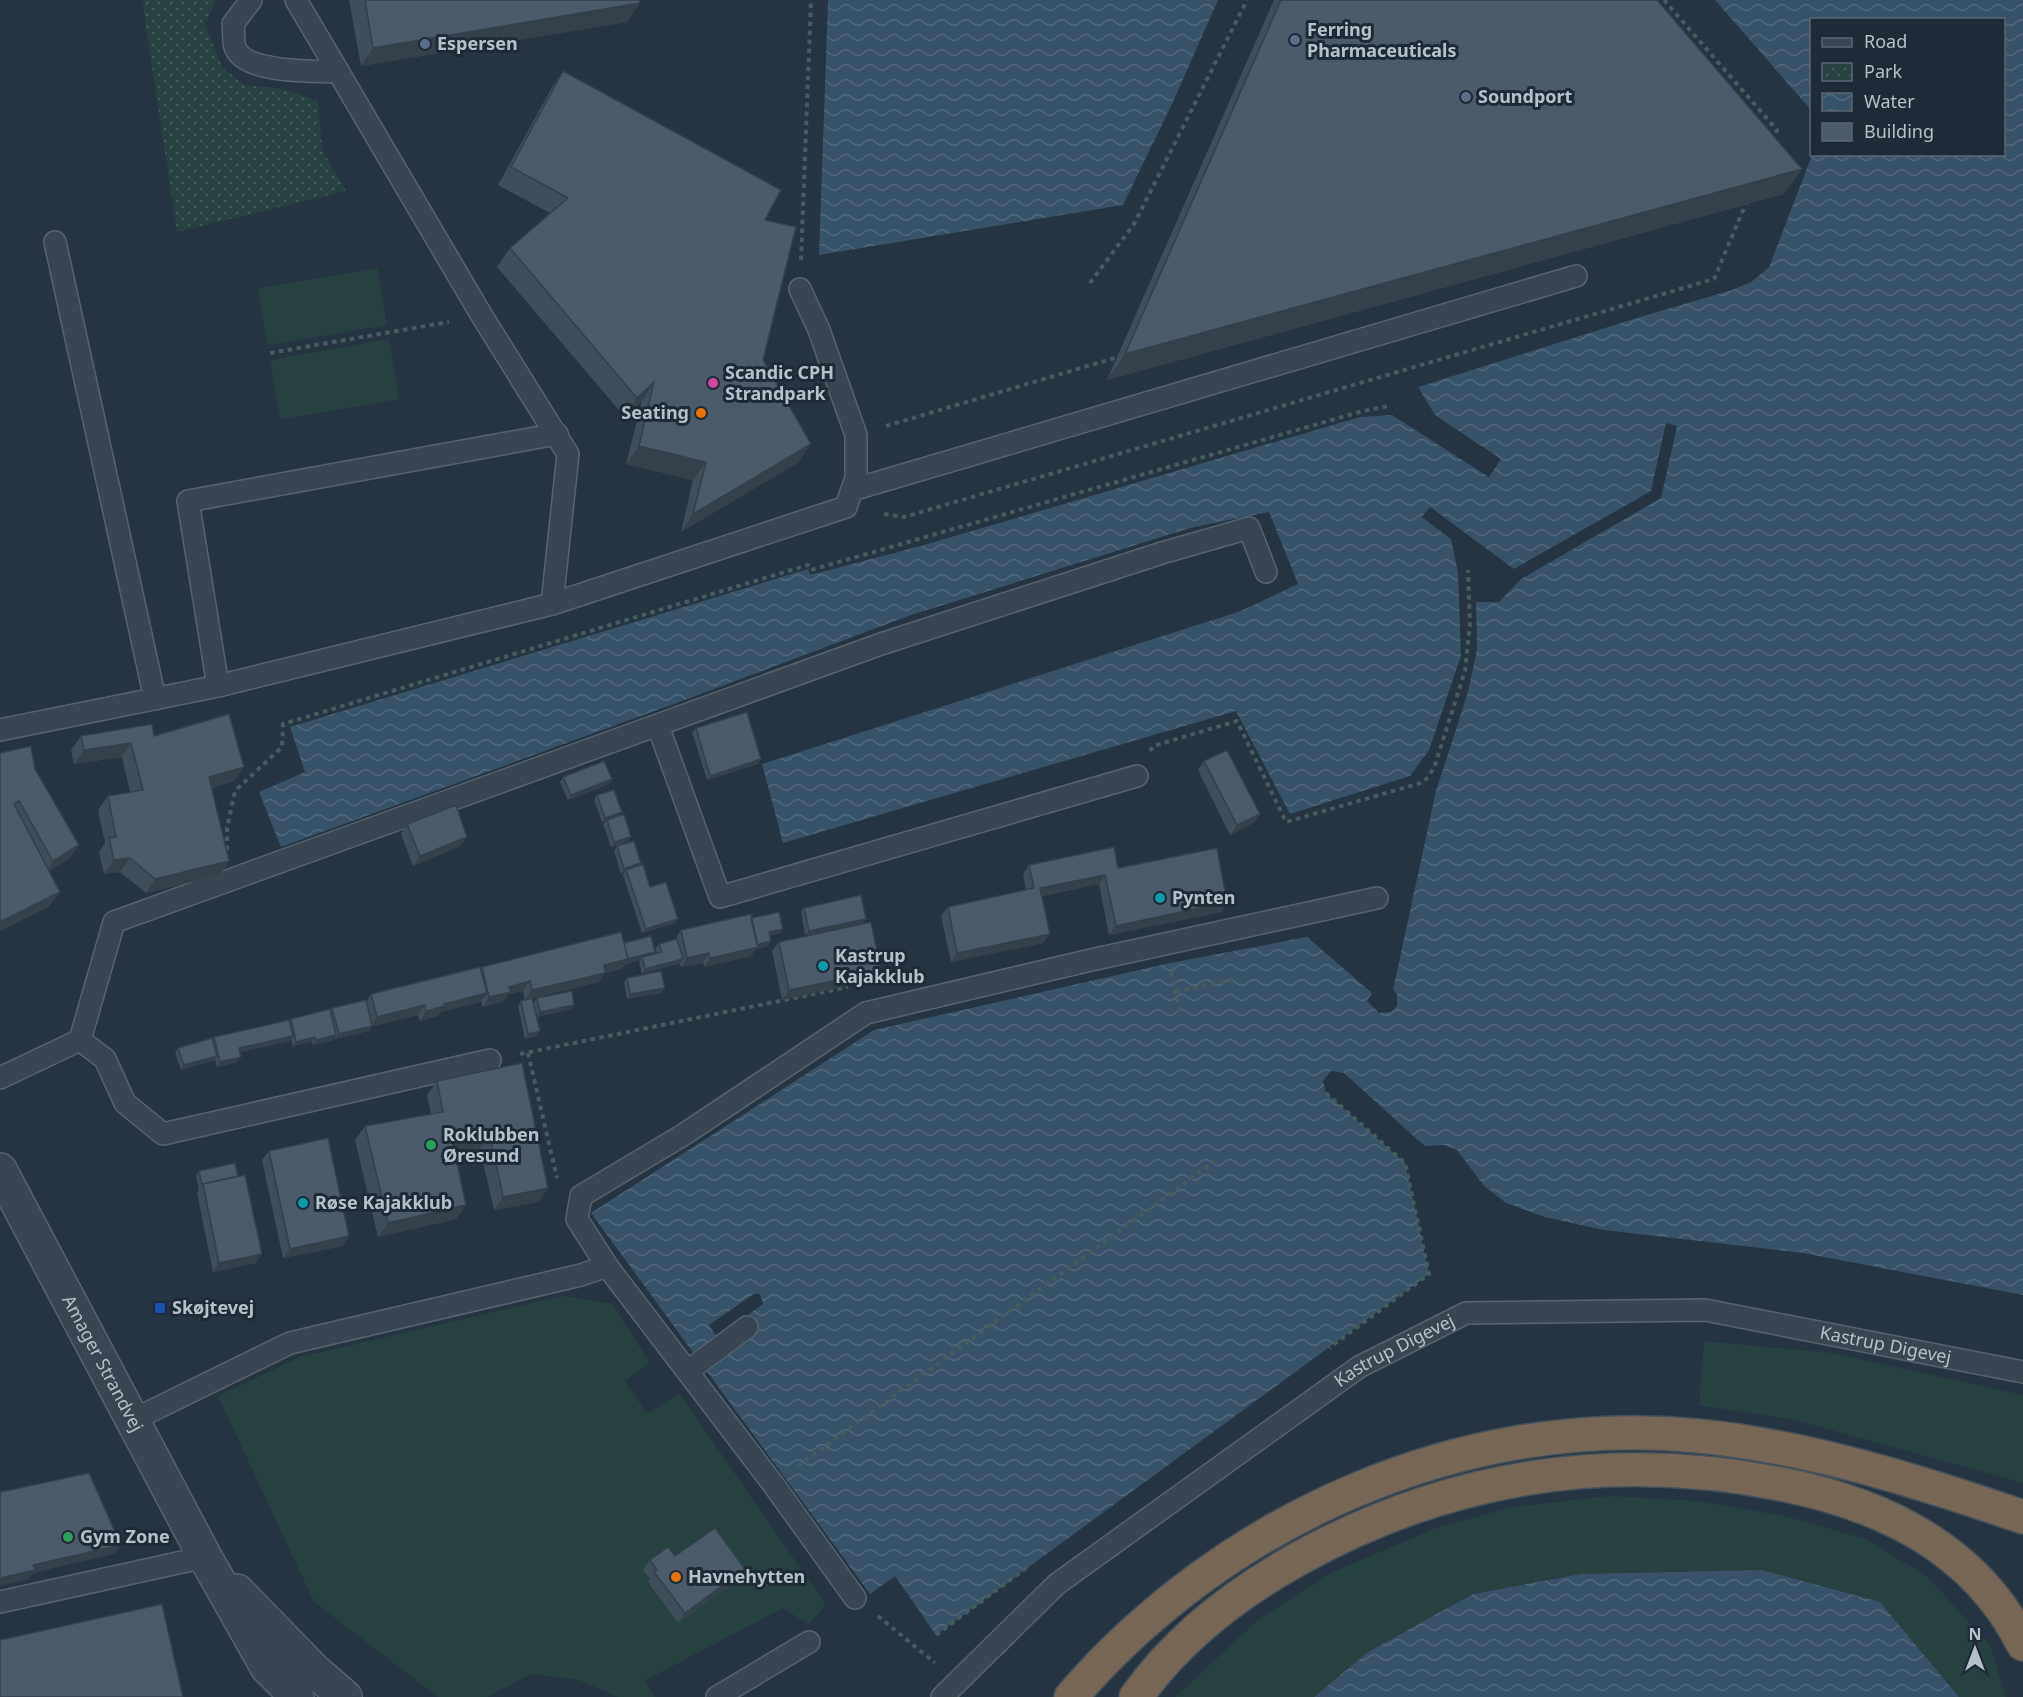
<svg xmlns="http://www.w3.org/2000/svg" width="2023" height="1697" font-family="'Noto Sans',sans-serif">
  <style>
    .green { fill: #274141 }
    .park { fill: url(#park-dots) }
    .water { fill: url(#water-waves) }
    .pier { fill: #253440 }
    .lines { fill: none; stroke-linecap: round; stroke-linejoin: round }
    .service-casing { stroke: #57636d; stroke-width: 24 }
    .tertiary-casing { stroke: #57636d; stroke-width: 36 }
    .motorway-casing { stroke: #44505a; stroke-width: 36 }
    .path { stroke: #455d5d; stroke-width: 4; stroke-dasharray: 4.5 4.5; stroke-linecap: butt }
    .service { stroke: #394550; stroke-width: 21 }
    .tertiary { stroke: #394550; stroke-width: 33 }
    .motorway { stroke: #766656; stroke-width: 33 }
    .wall { fill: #404e5a }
    .shaded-wall { fill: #34404a }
    .building { fill: #4b5b69; stroke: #34404a; stroke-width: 1.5 }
    .service-dot { fill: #5c6f8a; stroke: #1e2a35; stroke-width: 2 }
    .hotel-dot { fill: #d1479c; stroke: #1e2a35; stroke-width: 2 }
    .food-dot { fill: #e8710a; stroke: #1e2a35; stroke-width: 2 }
    .culture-dot { fill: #0f9aa8; stroke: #1e2a35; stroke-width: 2 }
    .leisure-dot { fill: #2e9e5b; stroke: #1e2a35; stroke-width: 2 }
    .transit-dot { fill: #1a4fb4; stroke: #1e2a35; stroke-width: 2 }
    .labels { text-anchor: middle; stroke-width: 6; stroke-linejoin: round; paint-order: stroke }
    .poi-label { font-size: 18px; font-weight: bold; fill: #b6c0ca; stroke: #1e2a35; text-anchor: start }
    .street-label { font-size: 18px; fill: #b6c0ca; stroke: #1e2a35 }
  </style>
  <defs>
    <pattern id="park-dots" width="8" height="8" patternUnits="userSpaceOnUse" patternTransform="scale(1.5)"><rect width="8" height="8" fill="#274141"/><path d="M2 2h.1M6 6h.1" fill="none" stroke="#445b5b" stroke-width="1.8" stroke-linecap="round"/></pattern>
    <pattern id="water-waves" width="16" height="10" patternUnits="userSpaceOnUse" patternTransform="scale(1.5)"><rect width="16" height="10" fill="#385268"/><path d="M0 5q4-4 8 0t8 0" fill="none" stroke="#53697c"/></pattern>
  </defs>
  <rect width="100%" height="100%" fill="#253440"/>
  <path class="green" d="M377,268L387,325L267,345L258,288Z
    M389,339L399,399L280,420L270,360Z
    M563,1296L612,1304L650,1363L625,1381L647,1414L679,1393L826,1605L808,1624L783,1608L644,1681L655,1697H618L579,1680L531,1674L487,1697H438L314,1602L218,1396L300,1357Z
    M1704,1341L1832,1353L2023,1395V1483L1795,1420L1699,1405Z
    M1610,1496L1697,1501L1785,1516L1865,1539L1928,1577L1990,1646L2006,1697H1959L1880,1602L1762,1570L1581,1574L1473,1594L1368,1652L1314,1697H1175L1259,1619L1333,1572L1436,1528L1512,1507Z"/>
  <path class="park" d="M142,0H216L205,25L222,67L245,85L284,89L318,101L322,150L346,191L177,232Z"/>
  <path class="water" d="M828,0H1218L1172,104L1123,205L819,255Z
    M1708,0H2023V1295L1803,1253L1604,1230L1545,1217L1506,1203L1484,1186L1457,1150L1445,1145L1426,1146L1420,1142L1344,1073L1331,1071L1323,1081L1326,1093L1405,1163L1429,1274L936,1635L895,1576L870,1594L591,1213L874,1030L1170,963L1307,937L1372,993L1367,1001L1379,1013L1391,1012L1397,1006V994L1393,990L1436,791L1410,776L1290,814L1236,711L783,843L762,764L1241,611L1298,584L1269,512L1190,528L911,615L674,704L281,847L259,792L305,772L290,727L808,569L810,575L921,546L1360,417L1392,415L1418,387L1523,351L1732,290L1751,282L1769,267L1812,154H2004V20H1812L1811,121Z
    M1762,1570L1880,1602L1959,1697H1314L1368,1652L1473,1594L1581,1574Z"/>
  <path class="pier" d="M1705,0H1715L1811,110L1812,124Z
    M1812,140V155L1769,267L1751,282L1418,387L1435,415L1501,459L1489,477L1392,415L1418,387L1424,381L1522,349L1731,287L1750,279L1766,265Z
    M1666,423L1677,426L1661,498L1521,579L1499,602H1476L1477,649L1468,692L1436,791L1410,776L1429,750L1461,656L1458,572L1451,539L1422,517L1430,507L1514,569L1651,491Z
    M754,1294H760L763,1304L717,1337L709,1325Z"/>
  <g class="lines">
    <g class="service-casing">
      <g id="service">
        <path d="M251,0L233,24C234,31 233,41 235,47C244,74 315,71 339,72"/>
        <path d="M296,0L482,316L568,454L552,604"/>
        <path d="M55,242L155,699"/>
        <path d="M852,490L1576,276"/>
        <path d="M218,686L188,501L557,434"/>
        <path d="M658,726L720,897L1137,776"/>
        <path d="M0,730L218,686L552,604L846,507L856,478V435L819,330L800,289"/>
        <path d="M80,1040L114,922L881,644L1162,553L1249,528L1266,572"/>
        <path d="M0,1078L80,1040L105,1059L125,1103L163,1134L490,1060"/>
        <path d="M688,1371L747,1327"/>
        <path d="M133,1420L290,1343L581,1275L607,1266"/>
        <path d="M855,1598L773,1484L607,1266L577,1219L581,1196L683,1135L866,1013L1091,960L1377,898"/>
        <path d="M0,1602L205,1557"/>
        <path d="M717,1697L809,1642"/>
        <path id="s1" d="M942,1697L1057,1584L1359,1367L1466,1313L1705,1310L2023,1372"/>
      </g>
    </g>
    <g class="tertiary-casing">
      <g id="tertiary">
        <path id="s2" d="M0,1170L205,1557L267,1667L297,1697"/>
        <path d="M237,1591L316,1672L345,1697"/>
      </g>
    </g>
    <g class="motorway-casing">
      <path id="motorway" d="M1071,1697C1224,1519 1464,1412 1699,1436C1810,1447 1918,1481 2023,1517
        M1136,1697C1178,1638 1235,1594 1298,1559C1449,1475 1612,1451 1781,1484C1882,1504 1975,1548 2023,1644"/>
    </g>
    <path class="path" d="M1664,0L1777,130L1772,142
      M801,260L811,0
      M1090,283L1134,224L1247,0
      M270,353L449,322
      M886,426L1118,357
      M884,514L904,517L1714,279L1747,201
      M1150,751L1153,746L1237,721L1286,822L1424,782L1434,768L1465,671L1470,625L1468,570
      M227,850V828L235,791L282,747L283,724L808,565L811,570L1363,411L1389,406
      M1171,972L1180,1012
      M1176,992L1235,979
      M528,1053L557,1178
      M520,1054L848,987
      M1326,1093L1405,1163L1429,1274L1329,1348
      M798,1466L1215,1161
      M878,1616L935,1663
      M936,1635L1029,1566"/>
    <use href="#service" class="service"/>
    <use href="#tertiary" class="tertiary"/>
    <use href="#motorway" class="motorway"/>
  </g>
  <path class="wall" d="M349,0H639L627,22L361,66Z
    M1274,0H1657L1802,169L1784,194L1107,380Z
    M563,71L765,220L763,360L799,462L681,532L693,480L626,464L642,401L624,416L497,267L510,248L550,213L498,185L551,89Z
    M696,728L758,764L707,780L692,732Z
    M81,736H154L244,767L234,781L212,788L229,861L220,875L146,893L120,872L104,874L99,852L105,843L98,810L108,796L130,792L122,757L74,764L71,750Z
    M0,753L35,769L79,845L69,859L49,871L50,906L0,931Z
    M1204,761L1260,814L1253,823L1230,835L1198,770Z
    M563,777L612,779L609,784L568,800L560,782Z
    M597,795L619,816L631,837L628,842L611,847L603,824L606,821L602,822L594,800Z
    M407,824L460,846L413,866L401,834Z
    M617,846L639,866L650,887L675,923L642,933L623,875L624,872L621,874L614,851Z
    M1029,865L1118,868L1227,902L1221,912L1109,935L1099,884L1042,896L1043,943L951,962L941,916L948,907L1026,890L1023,874Z
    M804,908L862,924L875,980L782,1000L772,951L779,942L862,924L805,935L801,912Z
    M751,918L783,929L780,933L770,936L768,946L756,949L751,956L704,967L703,963L681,967L680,963L642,974L639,962L640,960L625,964L621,969L605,973L599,982L525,1000L523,991L509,994L504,1001L483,1007L481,1001L480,1002L440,1012L438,1016L420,1021L418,1015L372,1026L369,1031L335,1039V1037L333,1040L313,1045L312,1041L293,1046L291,1039L290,1041L240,1052L241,1057L237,1062L217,1067L215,1059L214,1060L181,1070L175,1053L178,1048L212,1040L214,1037L289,1021L291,1019L330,1011L332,1008L367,1001L371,994L480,968L482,967L624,943L654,954L657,953L655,949L659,944L675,940L681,930Z
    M627,978L665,988L661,993L627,999L624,983Z
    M537,998L574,1005L571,1009L537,1017V1036L525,1039L518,1006L521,1001L533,1003Z
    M437,1081L548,1188L538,1202L494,1210L480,1149L456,1155L466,1205L456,1219L378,1237L355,1140L365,1126L431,1114L427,1095Z
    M269,1151L343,1246L283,1258L262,1160Z
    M199,1171L238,1176L256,1263L213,1272L197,1193L199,1190L196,1176Z
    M675,1556L745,1569L739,1579L678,1623L648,1582L650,1579L643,1570L650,1560Z"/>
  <path class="shaded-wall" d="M640,3L627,22L361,66L373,48Z
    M1802,169L1784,194L1107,380L1125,354Z
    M654,382L642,401L624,416L637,398Z
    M811,444L799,462L681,532L693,514Z
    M639,446L706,462L693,480L626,464Z
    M131,743L122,757L74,764L84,750Z
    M761,759L758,764L707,780L710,776Z
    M244,767L234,781L199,791L209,777Z
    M612,779L609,784L568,800L571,795Z
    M622,812L618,817L607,820L602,822L605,818Z
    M1260,814L1253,823L1230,835L1237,825Z
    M467,837L460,846L413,866L420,856Z
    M631,837L628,842L611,847L614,842Z
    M79,845L69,859L43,875L53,861Z
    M130,858L120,872L104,874L114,860Z
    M229,861L220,875L146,893L155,879Z
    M641,863L637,868L626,870L624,872L621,874L624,869Z
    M1105,875L1099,884L1033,897L1040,888Z
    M60,892L50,906L0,931V922Z
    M1227,902L1221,912L1109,935L1116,926Z
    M678,919L675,923L642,933L646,929Z
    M866,919L862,924L805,935L809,931Z
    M783,929L780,933L766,937L769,932Z
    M1050,934L1043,943L951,962L957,953Z
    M771,941L768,946L756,949L751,956L704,967L710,958Z
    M655,952L652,956L642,957L640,960L625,964L628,959Z
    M709,953L703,963L681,967L687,958Z
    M628,959L621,969L605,973L599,982L525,1000L532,990L604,965Z
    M683,959L680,963L642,974L645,969Z
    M881,971L875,980L782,1000L789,990Z
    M530,981L523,991L509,994L504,1001L483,1007L489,997L509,987Z
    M665,988L661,993L627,999L630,994Z
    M487,993L480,1002L440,1012L438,1016L420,1021L426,1011L444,1004Z
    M425,1005L418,1015L370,1027L377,1017Z
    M574,1005L571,1009L536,1017L540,1012Z
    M372,1026L369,1031L335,1039L339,1034Z
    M540,1031L537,1036L525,1039L528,1034Z
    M336,1035L333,1040L313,1045L316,1040Z
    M293,1036L290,1041L235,1053L239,1048Z
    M315,1037L312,1041L293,1046L296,1042Z
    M217,1056L214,1060L181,1070L184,1065Z
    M241,1057L237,1062L217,1067L220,1062Z
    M490,1135L480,1149L444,1158L453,1144Z
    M548,1188L538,1202L494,1210L503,1197Z
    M466,1205L456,1219L378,1237L388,1223Z
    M349,1236L343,1246L283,1258L290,1249Z
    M262,1254L256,1263L213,1272L219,1263Z
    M121,1545L114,1554L33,1573L28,1580L0,1586V1578L33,1565Z
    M745,1569L739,1579L678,1623L685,1613Z"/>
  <path class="building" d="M365,0H639L640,3L373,48Z
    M1281,0H1657L1802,169L1125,354Z
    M563,71L781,190L765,220L796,227L763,360L811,444L693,514L706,462L639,446L654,382L637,398L510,248L568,198L511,167Z
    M747,712L761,759L710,776L696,728Z
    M229,714L244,767L209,777L229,861L155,879L130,858L114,860L109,838L116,837L108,796L143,790L131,743L84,750L81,736L152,724L154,736Z
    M31,746L35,769L79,845L53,861L19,801L14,804L60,892L0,922V753Z
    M1227,750L1260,814L1237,825L1204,761Z
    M604,761L612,779L571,795L563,777Z
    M614,790L622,812L605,818L597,795Z
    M456,805L467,837L420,856L407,824Z
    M624,814L631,837L614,842L607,820Z
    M634,841L641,863L624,869L617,846Z
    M1114,847L1118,868L1217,848L1227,902L1116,926L1105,875L1040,888L1050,934L957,953L948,907L1034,888L1029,865Z
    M643,864L650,887L666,882L678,919L646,929L626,870Z
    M861,895L866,919L809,931L804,908Z
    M779,912L783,929L769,932L771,941L757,945L751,918Z
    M751,914L758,947L710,958L709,953L687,958L681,930Z
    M871,922L881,971L789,990L779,942Z
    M621,932L628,959L604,965L605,973L532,990L530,981L509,987L511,992L489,997L482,967Z
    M651,936L655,952L628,959L624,943Z
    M677,939L683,959L645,969L642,957L662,952L659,944Z
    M480,967L487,993L444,1004L445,1006L426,1011L425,1005L377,1017L371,994Z
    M661,971L665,988L630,994L627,978Z
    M572,991L574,1005L540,1012L537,998Z
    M532,998L540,1031L528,1034L521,1001Z
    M366,1000L372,1026L339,1034L332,1008Z
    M330,1009L336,1035L316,1040L315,1037L296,1042L291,1019Z
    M289,1020L293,1036L239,1048L241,1057L220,1062L214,1037Z
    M212,1038L217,1056L184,1065L178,1048Z
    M522,1063L548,1188L503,1197L490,1135L453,1144L466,1205L388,1223L365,1126L443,1112L437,1081Z
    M328,1138L349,1236L290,1249L269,1151Z
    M235,1163L238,1176L203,1184L202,1185L199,1171Z
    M245,1175L262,1254L219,1263L203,1184Z
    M89,1473L121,1545L33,1565L35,1570L0,1578V1492Z
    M715,1528L745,1569L685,1613L654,1572L657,1570L650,1560L668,1547L675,1556Z
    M162,1604L183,1697H0V1640Z"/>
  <g class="service-dot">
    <circle cx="1295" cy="40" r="6"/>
    <circle cx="425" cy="44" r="6"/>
    <circle cx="1466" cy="97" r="6"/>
  </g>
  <circle class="hotel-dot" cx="713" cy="383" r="6"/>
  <g class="food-dot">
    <circle cx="701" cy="413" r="6"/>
    <circle cx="676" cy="1577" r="6"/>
  </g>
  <g class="culture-dot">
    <circle cx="1160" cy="898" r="6"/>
    <circle cx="823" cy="966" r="6"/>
    <circle cx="303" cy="1203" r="6"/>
  </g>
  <g class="leisure-dot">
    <circle cx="431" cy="1145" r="6"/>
    <circle cx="68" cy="1537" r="6"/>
  </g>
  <rect class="transit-dot" x="154" y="1302" width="12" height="12" rx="3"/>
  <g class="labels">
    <g class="poi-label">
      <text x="1307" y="36">Ferring<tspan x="1307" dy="21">Pharmaceuticals</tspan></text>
      <text x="437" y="50">Espersen</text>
      <text x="1478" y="103">Soundport</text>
      <text x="725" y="379">Scandic CPH<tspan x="725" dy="21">Strandpark</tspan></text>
      <text x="689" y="419" text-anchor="end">Seating</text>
      <text x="1172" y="904">Pynten</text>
      <text x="835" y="962">Kastrup<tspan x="835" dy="21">Kajakklub</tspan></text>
      <text x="443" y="1141">Roklubben<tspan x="443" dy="21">Øresund</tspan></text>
      <text x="315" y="1209">Røse Kajakklub</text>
      <text x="172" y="1314">Skøjtevej</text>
      <text x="80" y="1543">Gym Zone</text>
      <text x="688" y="1583">Havnehytten</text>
    </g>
    <g class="street-label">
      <text dy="6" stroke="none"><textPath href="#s1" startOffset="1076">Kastrup Digevej</textPath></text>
      <text dy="6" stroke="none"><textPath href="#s1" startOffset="572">Kastrup Digevej</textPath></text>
      <text dy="6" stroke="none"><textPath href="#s2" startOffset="219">Amager Strandvej</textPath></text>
    </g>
  </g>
  <rect x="1810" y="18" width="195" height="138" fill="#1e2a35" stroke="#5b6671" stroke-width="1.5"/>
  <rect x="1822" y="38" width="30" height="9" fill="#394550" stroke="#5b6671" stroke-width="1.5"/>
  <text x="1864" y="48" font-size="18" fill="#b6c0ca">Road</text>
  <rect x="1822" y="63" width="30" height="18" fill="url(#park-dots)" stroke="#5b6671" stroke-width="1.5"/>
  <text x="1864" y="78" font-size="18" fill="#b6c0ca">Park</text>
  <rect x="1822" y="93" width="30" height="18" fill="url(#water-waves)" stroke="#5b6671" stroke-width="1.5"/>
  <text x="1864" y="108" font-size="18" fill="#b6c0ca">Water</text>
  <rect x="1822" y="123" width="30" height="18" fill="#4b5b69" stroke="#5b6671" stroke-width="1.5"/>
  <text x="1864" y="138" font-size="18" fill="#b6c0ca">Building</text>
  <g transform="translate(1975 1649)" stroke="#1e2a35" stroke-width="4.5" paint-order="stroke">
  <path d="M0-4.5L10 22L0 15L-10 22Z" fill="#b6c0ca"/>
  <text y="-9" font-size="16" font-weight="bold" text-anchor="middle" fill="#b6c0ca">N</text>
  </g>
</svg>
